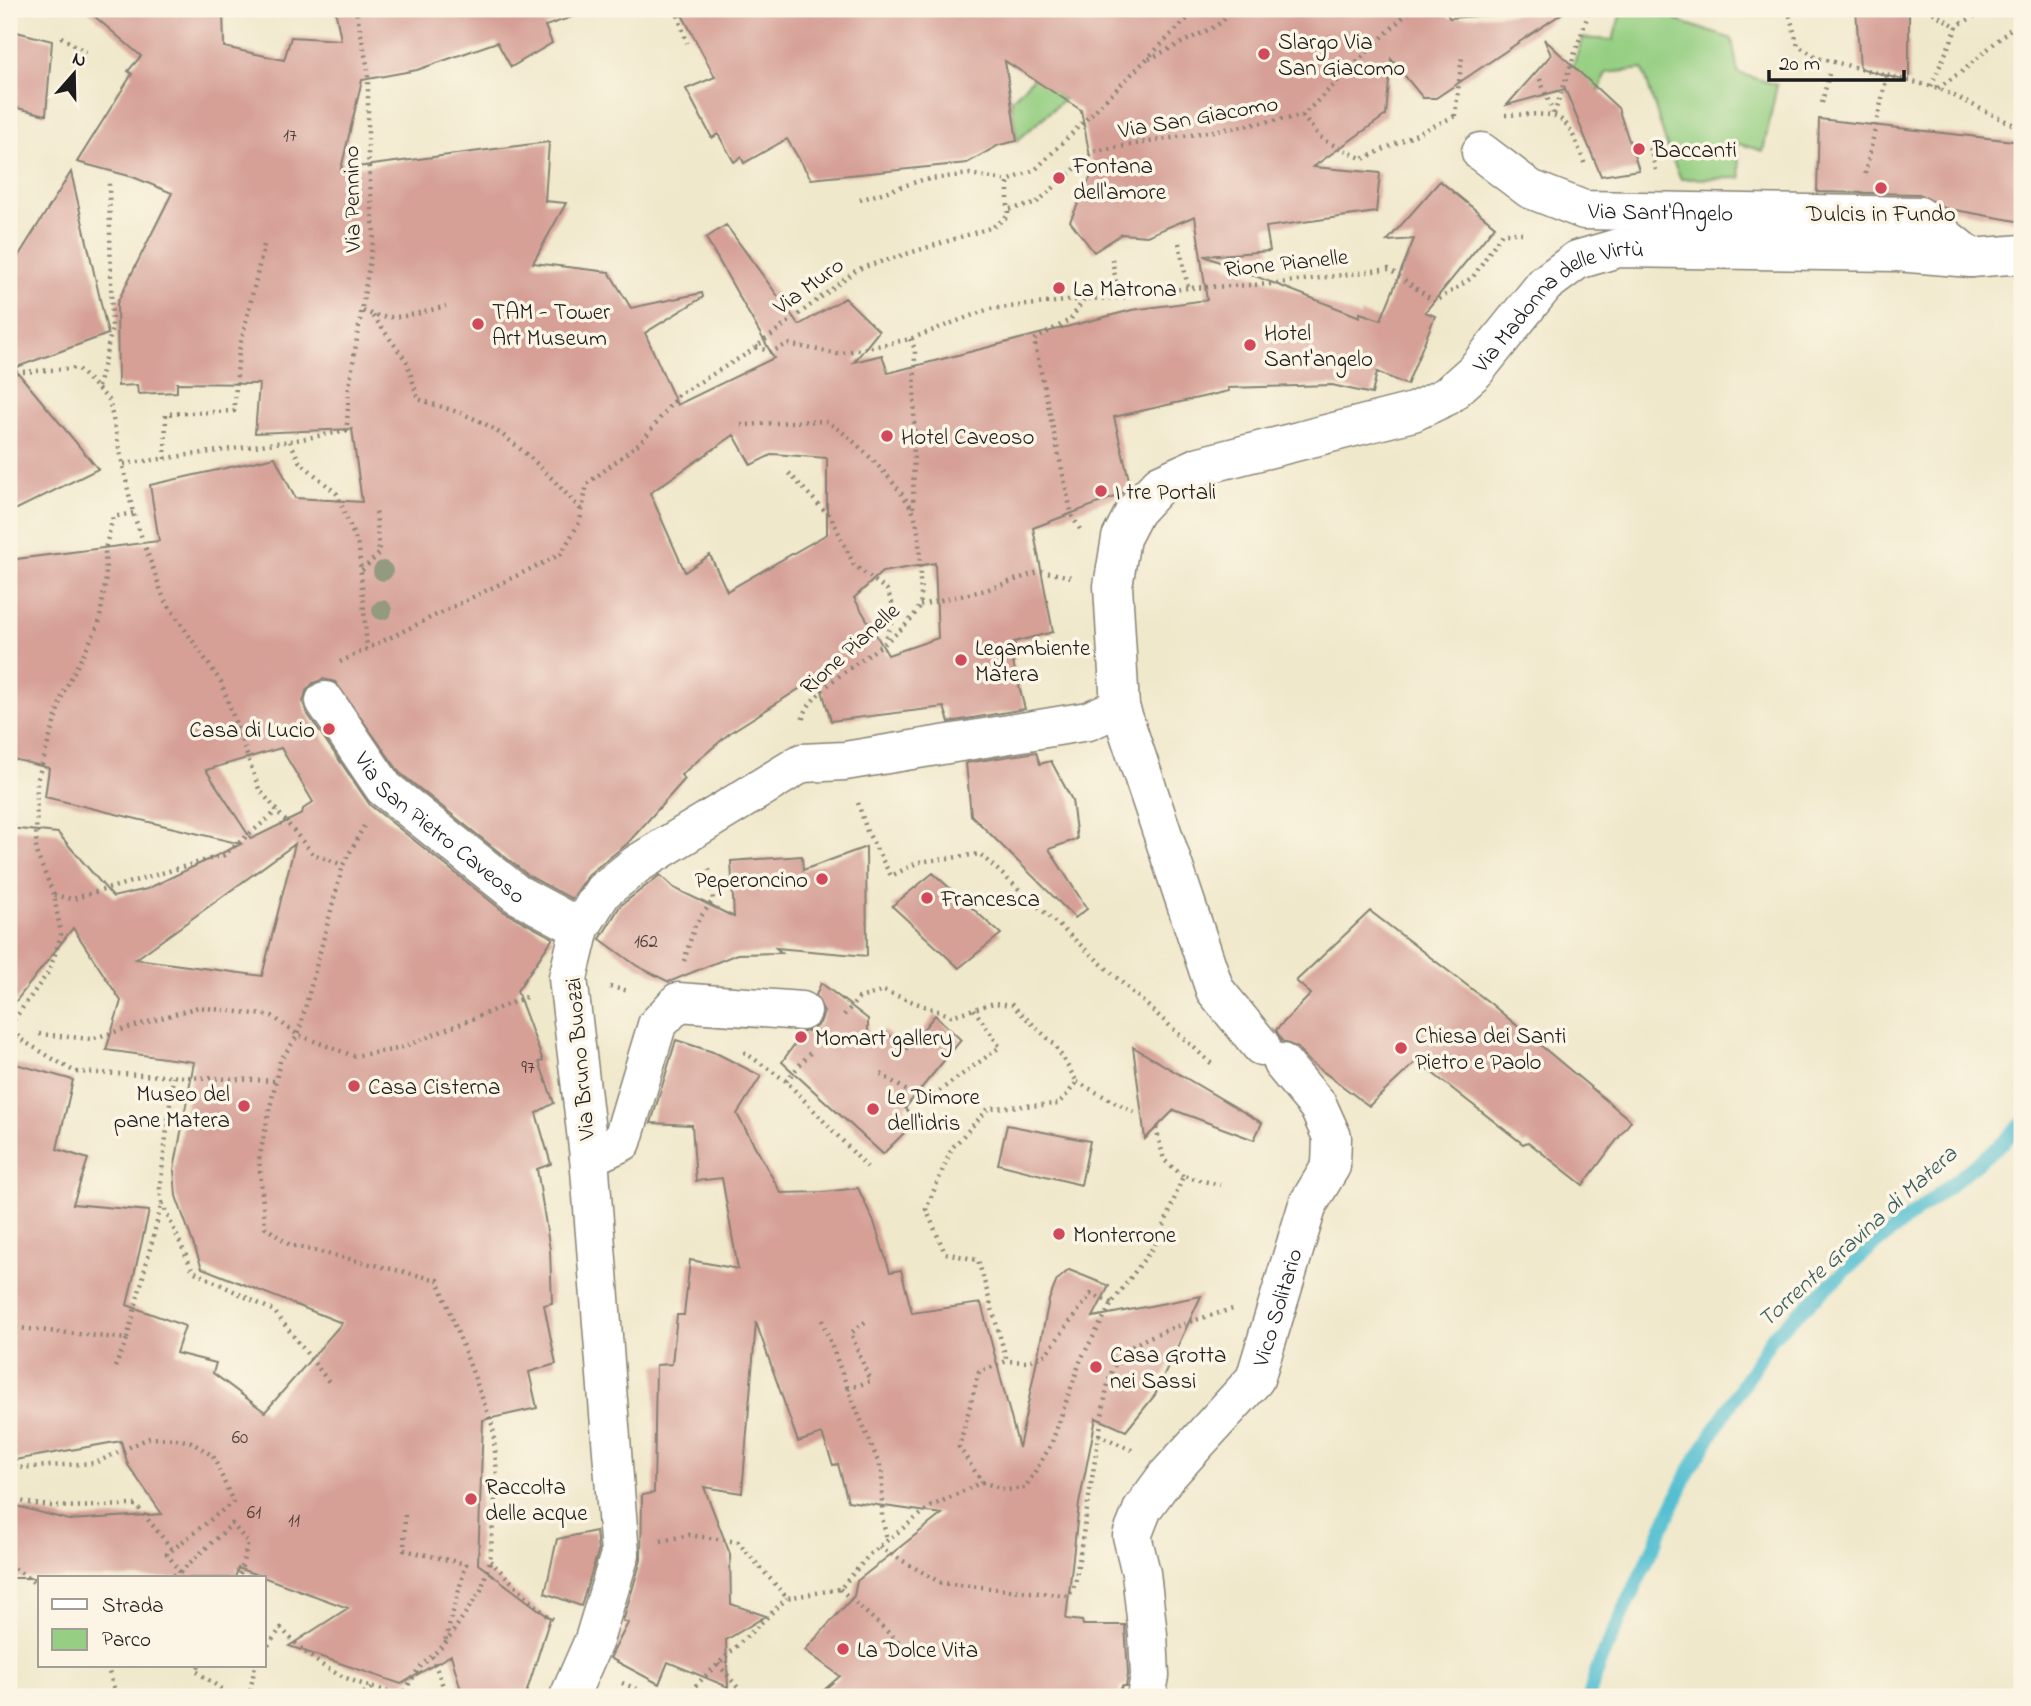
<svg xmlns="http://www.w3.org/2000/svg" width="2031" height="1706" font-family="'Indie Flower',sans-serif">
  <style>
    .green { fill: #96cf83; stroke: #597650; stroke-width: 2 }
    .lines { fill: none; stroke-linecap: round; stroke-linejoin: round }
    .stream { stroke: #55bfd1; stroke-width: 14 }
    .building { fill: #d6a097; fill-rule: evenodd }
    .street-casing { stroke: #868274; stroke-width: 41 }
    .path { stroke: #868274; stroke-width: 4.5; stroke-dasharray: 2 5; stroke-linecap: butt }
    .street { stroke: #fff; stroke-width: 38 }
    .tree { fill: #939a7f }
    .poi-dot { fill: #d1495b; stroke: #fcf5e5; stroke-width: 2.5 }
    .labels { text-anchor: middle; stroke-width: 7; stroke-linejoin: round; paint-order: stroke }
    .number-label { font-size: 19px; fill: #4a3d3b }
    .poi-label { font-size: 23px; fill: #1c1c1c; stroke: #fcf5e5; text-anchor: start }
    .street-label { font-size: 23px; fill: #1c1c1c; stroke: #fcf5e5 }
    .water-label { font-size: 24px; font-style: italic; fill: #335d64; stroke: #fcf5e5 }
  </style>
  <rect width="100%" height="100%" fill="#fcf5e5"/>
  <filter id="ink" filterUnits="userSpaceOnUse"><feTurbulence type="fractalNoise" baseFrequency=".0143" numOctaves="2"/><feDisplacementMap in="SourceGraphic" scale="14" xChannelSelector="R" yChannelSelector="G"/><feConvolveMatrix kernelMatrix="1 2 1 2 8 2 1 2 1" color-interpolation-filters="sRGB"/></filter>
  <filter id="wash" filterUnits="userSpaceOnUse"><feTurbulence type="fractalNoise" baseFrequency=".00686" numOctaves="4" result="noise"/><feDisplacementMap in="SourceGraphic" scale="28" xChannelSelector="R" yChannelSelector="G"/><feGaussianBlur stdDeviation="1.57" result="paint"/><feColorMatrix in="noise" values="0 0 0 0 0 0 0 0 0 0 0 0 0 0 0 0 0 1.4 0 .05"/><feComposite in="paint" operator="in"/></filter>
  <g filter="url(#wash)">
    <rect width="100%" height="100%" fill="#f0e8cb"/>
    <path class="green" d="M1622,9H1677L1675,20L1732,39L1738,73L1777,85L1763,151L1736,143L1741,178L1681,179L1668,149L1643,69L1606,73L1600,90L1565,87L1583,38L1613,40Z
      M1034,77L1064,99L1017,141L1011,100Z"/>
    <g class="lines">
      <path class="stream" d="M1589,1697L1598,1666L1689,1471L1773,1336L1866,1252L2006,1140L2022,1123"/>
    </g>
    <g id="blocks">
      <path class="building" d="M86,9H223L224,47L284,60L291,37L341,40L335,9H577L578,15L545,26L552,43L511,67L497,42L417,70L362,80L341,169L549,142L545,201L566,203L533,263L609,272L631,308L702,293L703,297L645,333L677,405L774,358L706,238L726,225L799,325L845,298L879,331L854,362L882,355L888,373L1132,310L1207,300L1195,216L1147,236L1122,234L1094,252L1070,221L1093,172L1081,110L1005,61L1017,141L999,145L967,163L811,179L787,139L744,163L741,157L734,162L718,134L712,138L686,89L715,77L679,9H1446L1449,18L1567,10L1436,98H1423L1391,59L1386,115L1313,167L1380,173L1376,212L1266,227L1270,251L1204,256L1360,317V313L1381,320L1414,239L1387,241L1440,181L1495,226L1425,312L1435,316L1407,385L1377,372L1372,394L1332,385L1228,388L1229,391L1114,417L1130,484L1120,495L1033,528L1053,632L1014,642L1019,656L1012,659L1025,709L949,722L944,707L831,721L818,677L731,732L681,775L685,779L627,844L589,874L572,899L529,876L400,773L335,682L323,679L313,683L306,691L303,702L307,713L370,805L503,911L553,938L517,991L543,1061L539,1062L554,1103L536,1113L551,1164L537,1169L550,1250L552,1303L544,1305L556,1364L529,1372L537,1408L483,1420L478,1564L550,1618L525,1697H463L451,1655L401,1684L289,1646L348,1608L238,1568L235,1578H9V1504L69,1520L162,1514L128,1465L121,1441L9,1461V1062L73,1080L57,1149L88,1159L73,1204L149,1211L127,1305L185,1326L176,1353L216,1363L213,1373L265,1412L342,1323L202,1268L176,1196L174,1170L194,1062L106,1050L121,1001L73,928L9,1010V828L58,833L113,897L147,889L241,844L45,797L49,768L9,758V560L159,541L150,485L275,457L295,498L362,502L352,429L255,433L259,384L177,383V392L138,394L137,385L118,386L117,303L172,193L133,177L77,162L132,74L128,71L141,56ZM734,435L751,465L773,454L827,458V534L727,591L710,555L685,572L650,493ZM935,563L938,638L888,655L854,598L882,572ZM281,748L313,802L303,809L302,814L251,839L206,770ZM295,844L262,976L136,959Z
        M1856,9H1909V82L1860,68Z
        M9,30L52,41L46,115L9,106Z
        M1544,39L1618,108L1639,170L1601,176L1565,89L1507,105L1551,55Z
        M1819,119L2022,142V222L1944,208L1919,194L1817,192Z
        M71,172L108,334L14,368L98,469L9,513V271Z
        M1036,752L1040,764L1051,761L1072,800L1077,839L1049,849L1087,909L1075,918L971,815L966,763Z
        M866,847L867,956L776,948L782,953L737,954L669,982L637,966L600,939L620,906L660,875L674,888L734,917L731,861L802,856L803,870Z
        M933,873L1001,934L959,968L892,906Z
        M1370,911L1490,1003L1631,1121L1583,1185L1528,1142L1523,1144L1417,1061L1369,1106L1309,1061L1298,1048L1282,1041L1276,1030L1311,994L1296,981Z
        M821,983L868,1019V1046L883,1030L907,1049L935,1015L961,1040L905,1108L917,1120L883,1154L782,1062L803,1032L812,1030L820,1023L824,1012L816,995Z
        M676,1040L716,1053L761,1076L737,1114L781,1193L824,1192L858,1188L874,1222L890,1272L901,1270L912,1313L981,1303L1019,1448L1049,1300L1057,1280L1069,1270L1109,1286L1093,1317L1201,1296L1155,1395L1126,1431L1096,1418L1079,1504L1066,1619L1082,1621L1083,1625H1125L1128,1674L1126,1686H1122L1117,1697H816L840,1676L805,1650L854,1596L857,1581L942,1514L848,1501L838,1464L833,1465L822,1434L798,1442L756,1322L742,1493L704,1487L730,1554L731,1604L766,1616L726,1640L728,1687L668,1662L659,1684L610,1658L628,1623L623,1621L641,1560L642,1495L654,1493L656,1365L672,1364L677,1315H684L690,1260L738,1269L722,1178L696,1181L692,1125L651,1123Z
        M1133,1047L1262,1123L1254,1140L1174,1110L1145,1139Z
        M1007,1125L1090,1141L1081,1185L998,1164Z
        M596,1531L598,1552L581,1606L545,1593L557,1539Z"/>
    </g>
  </g>
  <g filter="url(#ink)">
    <use href="#blocks" fill-opacity="0" stroke="#868274" stroke-width="2"/>
    <g class="lines">
      <g class="street-casing">
        <g id="street">
          <path id="s1" d="M1481,152L1530,189L1584,210L1919,216L1971,258"/>
          <path id="s2" d="M325,701L384,788L517,894L580,928"/>
          <path d="M1120,707L1215,990L1261,1046"/>
          <path d="M589,1157L622,1142L657,1025L678,1002L802,1011"/>
          <path id="s3" d="M569,1697L594,1640L620,1554L589,1157L568,978L580,928L603,891L637,864L802,763L845,761L1088,721L1120,707L1113,586L1121,538L1135,511L1160,484L1200,466L1413,412L1447,396L1475,371L1545,284L1577,260L1618,248L1897,252L1971,258L2022,254"/>
          <path id="s4" d="M1146,1697L1150,1676L1148,1635L1141,1573L1132,1536L1143,1508L1165,1478L1255,1379L1308,1204L1331,1166L1332,1137L1318,1106L1282,1063"/>
        </g>
      </g>
      <path class="path" d="M676,9L687,43
        M1788,9L1798,46L1818,58L1938,88L2022,129
        M1927,9L1957,27
        M61,37L86,52
        M1149,59L1216,26L1236,9
        M1540,79L1553,113
        M1931,86L1958,25L1988,9
        M1938,88L1964,70L2022,19
        M1822,103L1829,74
        M1554,114L1590,9
        M1505,115C1563,114 1564,108 1585,165
        M1302,116L1323,140L1363,159L1455,116
        M1455,116L1462,56
        M1650,148L1656,170
        M1865,174L1887,76
        M860,200L922,180L970,174L1008,181
        M1010,209L1035,204L1095,151L1302,116L1411,9
        M1179,243L1188,288
        M1112,259L1119,298
        M363,311C391,324 419,313 446,306
        M373,316L407,362L418,399C440,407 465,413 485,424C522,445 553,479 582,511
        M910,339L915,349L913,512
        M756,347L771,352L788,344L838,354L910,339L989,309L1085,299L1119,298L1188,288L1273,284L1389,269L1435,302L1473,277L1502,233H1522
        M9,373L77,368L109,400L133,513L164,599L221,682L259,789L313,854L343,865
        M98,387L112,329L109,183
        M741,425C755,425 819,419 826,422C848,430 906,492 914,514C920,532 920,558 920,577C920,587 923,600 918,609C894,650 810,680 802,722
        M290,441L346,431L347,425L349,387L374,235L368,155V70L356,9
        M165,459L166,414L234,411L239,351L265,241
        M124,464L290,441L299,461L337,494L359,548L367,649
        M789,473L832,519L854,565L887,590L892,603L893,621L885,640
        M133,513L113,517L105,549L106,578L99,624L63,693L37,781L36,852L54,895L61,935L50,970L10,1025L20,1039L75,1072L276,1081
        M1080,529L1072,516L1034,340L1071,319L1084,299
        M362,570L379,554L376,509
        M920,605L986,590L1041,571L1071,577
        M340,662L561,554L580,521L587,484L642,441L678,395L748,353L858,269L993,227L1008,216V181L1036,169L1197,9
        M858,803L867,831L891,876L919,862L980,854L1212,1064
        M54,895L72,899L224,855L277,811
        M684,961L695,925L713,900L709,869
        M610,987L629,991
        M844,1015L859,998L884,991L951,1016L994,1003L1012,1005L1055,1045L1077,1082L1059,1104L989,1108L952,1148L926,1209L945,1253L978,1260L1007,1361
        M39,1034L91,1039L198,1007L272,1016L298,1035L354,1056L398,1049L526,997
        M744,1052L786,1081L867,1167
        M881,1074L924,1102L1000,1047L973,1008
        M786,1081L810,1053
        M1077,1082L1137,1114
        M1156,1128L1164,1160L1183,1176
        M162,1203L193,1271L274,1311L329,1382
        M822,1320L848,1389
        M865,1322L851,1333L870,1381L848,1389L882,1471V1517L887,1540
        M9,1327L127,1339L162,1202L160,1189L173,1077
        M115,1367L127,1339
        M1099,1435C1104,1411 1105,1375 1121,1355C1137,1336 1208,1316 1233,1309
        M9,1461L18,1468L95,1463L149,1438L176,1439L191,1442L213,1456L233,1502L167,1554L180,1572L169,1578
        M982,1482L1006,1490L1025,1488L1051,1445L1081,1359L1112,1303L1159,1239L1183,1176L1220,1185
        M9,1497C46,1512 96,1505 136,1505L172,1549
        M405,1515L404,1550L466,1564L445,1641
        M661,1541L689,1535L738,1542L787,1598L840,1589L870,1554L930,1507L982,1482L959,1447L979,1372L1007,1361L1027,1362L1046,1354L1091,1294L1112,1303
        M879,1547L941,1583L1069,1596L1075,1584L1099,1435L1132,1450
        M490,1561L547,1616L557,1621
        M9,1564L40,1587
        M180,1572L232,1524L248,1542L239,1578
        M840,1589L910,1652
        M264,1651L281,1628C321,1672 345,1681 402,1695L419,1668L444,1645L481,1590L490,1561L497,1475L493,1427L438,1280L290,1245L265,1227L259,1159L280,1061L298,1035L343,865L364,826
        M432,1656L447,1697
        M718,1664L746,1697
        M107,1666L117,1697
        M199,1666L196,1671L233,1697
        M622,1683L657,1697
        M249,1697L255,1666
        M292,1697L302,1695L317,1697
        M358,1697L371,1688
        M670,1697L692,1689L787,1598"/>
      <use href="#street" class="street"/>
    </g>
    <g class="tree">
      <circle cx="383" cy="571" r="10"/>
      <circle cx="382" cy="610" r="10"/>
    </g>
  </g>
  <g class="poi-dot">
    <circle cx="1264" cy="54" r="7"/>
    <circle cx="1639" cy="149" r="7"/>
    <circle cx="1059" cy="178" r="7"/>
    <circle cx="1881" cy="188" r="7"/>
    <circle cx="1059" cy="288" r="7"/>
    <circle cx="478" cy="324" r="7"/>
    <circle cx="1250" cy="345" r="7"/>
    <circle cx="887" cy="436" r="7"/>
    <circle cx="1101" cy="491" r="7"/>
    <circle cx="961" cy="660" r="7"/>
    <circle cx="329" cy="729" r="7"/>
    <circle cx="822" cy="879" r="7"/>
    <circle cx="927" cy="898" r="7"/>
    <circle cx="801" cy="1037" r="7"/>
    <circle cx="1401" cy="1048" r="7"/>
    <circle cx="354" cy="1086" r="7"/>
    <circle cx="244" cy="1106" r="7"/>
    <circle cx="873" cy="1109" r="7"/>
    <circle cx="1059" cy="1234" r="7"/>
    <circle cx="1096" cy="1367" r="7"/>
    <circle cx="471" cy="1499" r="7"/>
    <circle cx="843" cy="1649" r="7"/>
  </g>
  <g class="labels">
    <g class="number-label">
      <text x="290" y="141">17</text>
      <text x="646" y="947">162</text>
      <text x="528" y="1073">97</text>
      <text x="240" y="1443">60</text>
      <text x="254" y="1518">61</text>
      <text x="294" y="1526">11</text>
    </g>
    <g class="poi-label">
      <text x="1278" y="49">Slargo Via<tspan x="1278" dy="26">San Giacomo</tspan></text>
      <text x="1653" y="157">Baccanti</text>
      <text x="1073" y="173">Fontana<tspan x="1073" dy="26">dell'amore</tspan></text>
      <text x="1881" y="221" text-anchor="middle">Dulcis in Fundo</text>
      <text x="1073" y="296">La Matrona</text>
      <text x="492" y="319">TAM - Tower<tspan x="492" dy="26">Art Museum</tspan></text>
      <text x="1264" y="340">Hotel<tspan x="1264" dy="26">Sant'angelo</tspan></text>
      <text x="901" y="444">Hotel Caveoso</text>
      <text x="1115" y="499">I tre Portali</text>
      <text x="975" y="655">Legambiente<tspan x="975" dy="26">Matera</tspan></text>
      <text x="315" y="737" text-anchor="end">Casa di Lucio</text>
      <text x="808" y="887" text-anchor="end">Peperoncino</text>
      <text x="941" y="906">Francesca</text>
      <text x="1415" y="1043">Chiesa dei Santi<tspan x="1415" dy="26">Pietro e Paolo</tspan></text>
      <text x="815" y="1045">Momart gallery</text>
      <text x="368" y="1094">Casa Cisterna</text>
      <text x="230" y="1101" text-anchor="end">Museo del<tspan x="230" dy="26">pane Matera</tspan></text>
      <text x="887" y="1104">Le Dimore<tspan x="887" dy="26">dell'idris</tspan></text>
      <text x="1073" y="1242">Monterrone</text>
      <text x="1110" y="1362">Casa Grotta<tspan x="1110" dy="26">nei Sassi</tspan></text>
      <text x="485" y="1494">Raccolta<tspan x="485" dy="26">delle acque</tspan></text>
      <text x="857" y="1657">La Dolce Vita</text>
    </g>
    <g class="street-label">
      <text transform="translate(1198 116) rotate(-10)" y="8">Via San Giacomo</text>
      <text transform="translate(351 199) rotate(-91)" y="8">Via Pennino</text>
      <text dy="8" stroke="none"><textPath href="#s1" startOffset="196">Via Sant'Angelo</textPath></text>
      <text transform="translate(1286 262) rotate(-6)" y="8">Rione Pianelle</text>
      <text transform="translate(808 285) rotate(-36)" y="8">Via Muro</text>
      <text dy="8" stroke="none"><textPath href="#s3" startOffset="2074">Via Madonna delle Virtù</textPath></text>
      <text transform="translate(849 648) rotate(-42)" y="8">Rione Pianelle</text>
      <text dy="8" stroke="none"><textPath href="#s2" startOffset="173">Via San Pietro Caveoso</textPath></text>
      <text transform="translate(579 1059) rotate(-95)" y="8">Via Bruno Buozzi</text>
      <text dy="8" stroke="none"><textPath href="#s4" startOffset="439">Vico Solitario</textPath></text>
    </g>
    <g class="water-label">
      <text transform="translate(1857 1236) rotate(-42)" y="8">Torrente Gravina di Matera</text>
    </g>
  </g>
  <rect width="2031" height="1706" fill="none" stroke="#fcf5e5" stroke-width="35"/>
  <rect x="38" y="1576" width="228" height="91" fill="#fcf5e5" stroke="#a29e95" stroke-width="2"/>
  <rect x="52" y="1599" width="35" height="10" fill="#ffffff" stroke="#a29e95" stroke-width="2"/>
  <text x="102" y="1612" font-size="21" fill="#1c1c1c">Strada</text>
  <rect x="52" y="1629" width="35" height="21" fill="#96cf83" stroke="#a29e95" stroke-width="2"/>
  <text x="102" y="1646" font-size="21" fill="#1c1c1c">Parco</text>
  <g transform="translate(74 74) rotate(20)" stroke="#fcf5e5" stroke-width="5" paint-order="stroke">
  <path d="M0-5L12 26L0 18L-12 26Z" fill="#1c1c1c"/>
  <text y="-10" font-size="19" font-weight="bold" text-anchor="middle" fill="#1c1c1c">N</text>
  </g>
  <path d="M1769 70v10h135v-10" fill="none" stroke="#1c1c1c" stroke-width="3.5"/>
  <text x="1779" y="70" font-size="21" fill="#1c1c1c" stroke="#fcf5e5" stroke-width="5" paint-order="stroke">20 m</text>
</svg>
